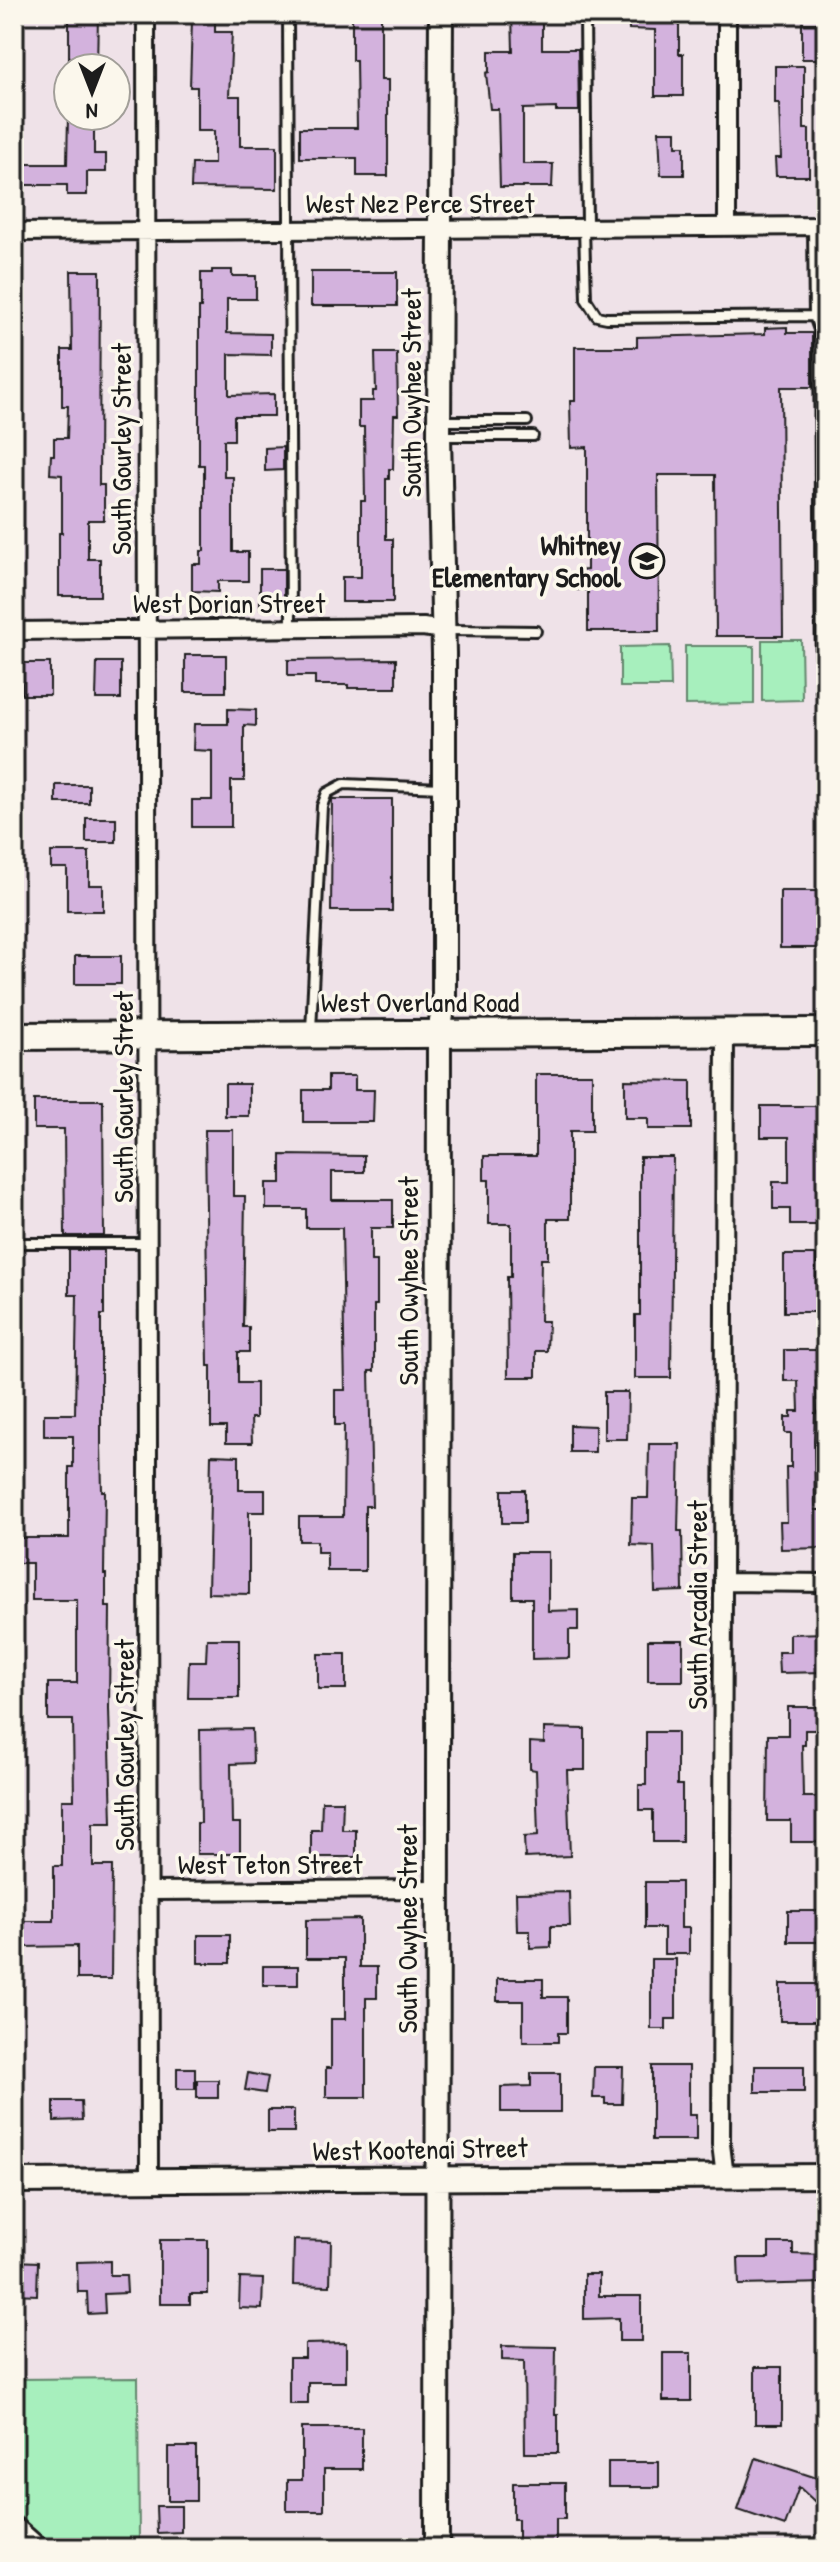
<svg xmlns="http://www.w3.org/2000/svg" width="840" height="2562" font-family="'Patrick Hand',sans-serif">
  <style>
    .green { fill: #a7efbd; stroke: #62866c; stroke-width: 2 }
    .building { fill: #d3b2dd; stroke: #1c1c1c; stroke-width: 2 }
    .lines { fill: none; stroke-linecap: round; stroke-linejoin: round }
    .lane-casing { stroke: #1c1c1c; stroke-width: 14 }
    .street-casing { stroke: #1c1c1c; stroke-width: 22 }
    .secondary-casing { stroke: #1c1c1c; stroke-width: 28 }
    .primary-casing { stroke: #1c1c1c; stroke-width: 32 }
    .lane { stroke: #fbf7ec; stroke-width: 8 }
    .street { stroke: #fbf7ec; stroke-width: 16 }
    .secondary { stroke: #fbf7ec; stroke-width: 22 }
    .primary { stroke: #fbf7ec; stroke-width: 26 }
    .labels { text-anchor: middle; stroke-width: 7; stroke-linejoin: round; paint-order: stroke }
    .street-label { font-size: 28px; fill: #1c1c1c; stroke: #fbf7ec }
    .poi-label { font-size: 28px; font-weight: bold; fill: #1c1c1c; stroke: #fbf7ec; text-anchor: end }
  </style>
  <rect width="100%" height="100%" fill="#efe2e8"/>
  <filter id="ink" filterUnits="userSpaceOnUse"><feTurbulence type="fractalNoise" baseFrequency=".0125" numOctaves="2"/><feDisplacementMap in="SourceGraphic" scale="16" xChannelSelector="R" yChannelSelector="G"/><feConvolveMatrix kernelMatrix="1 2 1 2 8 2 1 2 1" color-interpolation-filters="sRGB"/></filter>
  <g filter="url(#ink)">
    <path class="green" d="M762,640H801L802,700L762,701Z
      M670,646L671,687H620V647Z
      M685,646H754V704L685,705Z
      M138,2378L139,2548H14V2379Z"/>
    <path class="building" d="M69,14H98L97,68H69Z
      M352,14H381V80H388V176H357V158H300V128H357L356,60H352Z
      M512,14H542V49H578L579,111H556V108L523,109V164H553L552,187H500L498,109H490L486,73L489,72V51H513Z
      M628,14H679V54H683V96H655V30L629,29Z
      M192,20H215V32H232L229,96H240V146H277V189L191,188L192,164H214V131H197V87H190Z
      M802,23H826V59H802Z
      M775,66H804V129H809V176H776L775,158H781L779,103H775Z
      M68,116H94V154H106V172H87V195H67V185H18V164H67Z
      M659,131H676V146H684V175H661Z
      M212,270H232V276H256V299H227V333L271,334V355L229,354V395L274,394V416H234V440H224V477H233V552H248V581H218V592L192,591V564H201V551H204V465H199V308H201V273H212Z
      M71,271H100L99,485H104V520H88V559H100V596H59V533H62V475L50,474L51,455H54V438H67L68,406H62V350H72Z
      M311,272H397V306H311Z
      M787,327V333H812V387H781L783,636H716L715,475H658L659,631H588V590H577V571L587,570V447L571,448L570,401H575V347H637V337L765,334V328Z
      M375,353H397L398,415H394L393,469H389V479H386V539H393V602H342V577H361V501H365L364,427H359V401H373V391H376Z
      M283,447V470L265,471V448Z
      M260,569H284V608H260Z
      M185,655H226V692H185Z
      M396,659V688H348V685H315V676H288V660Z
      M97,662H121V699H96Z
      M22,663H50V695H22Z
      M228,709L256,710V726L244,725V781H231V827H192V800H212V751L193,750L194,724H228Z
      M56,785H89V803H56Z
      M332,799H392V911H331Z
      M86,818H116V842H86Z
      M51,852H89V885H103V911H67V868H51Z
      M780,891H826V948H780Z
      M75,956H121V984H75Z
      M536,1074H592V1131H570V1219H548V1259H541L540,1321H548L547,1351H536V1377H508L507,1277H511V1224H489V1180H484V1156H536Z
      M328,1076H355V1090H374L373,1122H303V1090H328Z
      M625,1080L691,1081V1129H648V1118H625Z
      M225,1084H249V1116H225Z
      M34,1100H103L104,1236H65L64,1129H34Z
      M761,1106H826V1199H817V1225H790V1209H773V1182H789V1137H761Z
      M205,1130H233V1196H245L243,1327H249V1352H238V1383H256V1418H251L252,1443H226V1427H211V1366H208Z
      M281,1155L364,1156V1172H332V1200H393V1228H371V1261H377V1305H374V1371H369L372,1506H365V1571H327V1552H317V1541H299V1517H343L344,1425H335V1390H345L342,1228H306V1209H266V1183H281Z
      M640,1157H673L671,1378H635V1315H640Z
      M69,1250H104V1315H101V1446L102,1491H105L104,1574H106V1607H110L109,1708L112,1823H93V1866H112L111,1979H77V1946L24,1947V1921H54V1866H62V1800H74L73,1720H48V1683H77V1600H32V1563H19V1538H69V1467H73V1436H44V1414H75L77,1295H69Z
      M784,1255H816V1312H784Z
      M784,1350H822V1381H816L817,1413H815L814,1440L815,1510H826V1548L781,1549L780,1522H787L786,1467H791V1433H785V1417H791V1411H799L798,1381H784Z
      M604,1392H628L627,1439H604Z
      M570,1425L595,1426V1452H570Z
      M649,1444H680L678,1531H682L683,1591L655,1592L654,1546L631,1545L632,1498H648Z
      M211,1455L239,1456V1490H265V1512H249V1594L208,1593Z
      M502,1490H525V1523H502Z
      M513,1552H548V1611L578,1610V1630H569V1658L532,1659V1598H513Z
      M826,1633V1672L779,1673L778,1652H790V1634Z
      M207,1639H239V1698H188L189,1661H206Z
      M648,1640H683V1681H648Z
      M318,1654H346V1689H318Z
      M788,1707H821V1730H805V1745H802L803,1797H826V1842H791V1821H767L768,1735H788Z
      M544,1728L585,1729V1770H567L570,1856L525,1858L524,1837L538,1836L536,1770L530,1769V1742L544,1743Z
      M252,1729L253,1763L231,1764L232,1823H240V1854H197V1823H201L200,1730Z
      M646,1732H677V1785H682V1842H653V1810H639V1785H646Z
      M322,1801H343L342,1830H356V1857H311V1830H321Z
      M645,1882H681V1928H689V1954H664V1928H645Z
      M569,1892L570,1926H551V1947L530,1948V1931H517L516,1893Z
      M788,1911H823V1942H788Z
      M360,1919V1967H377V1998H366V2097H326V2068H331V2019H345V1958H306V1920Z
      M198,1935H230V1963H198Z
      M651,1959H676V2019H666V2029H651Z
      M263,1966H298V1985H263Z
      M497,1979H543V1997H567V2033H558V2042H523V2001H497Z
      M780,1984H820V1991H826V2009H817V2021H780Z
      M652,2066H689V2115H696V2140H652Z
      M755,2066H804V2092H755Z
      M594,2067H623L622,2104H605V2098H593Z
      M177,2068H195V2089H177Z
      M248,2073L268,2077L265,2093L245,2090Z
      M531,2073H560V2112H501V2087L531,2086Z
      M197,2080H218V2098H197Z
      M54,2101H81L82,2120L54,2121Z
      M268,2110H294V2132H268Z
      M160,2240H208V2294H190V2304H160Z
      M294,2240L331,2241L330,2286L293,2285Z
      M769,2243H793V2254L826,2255V2283L739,2285L738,2258H769Z
      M14,2261L38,2262L37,2295L14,2294Z
      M110,2261V2275H126L127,2293L104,2294L105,2313L88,2314L87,2292H78L77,2262Z
      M584,2274H599V2296H641V2341H619V2318L584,2319Z
      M240,2278L263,2279L262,2309L239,2308Z
      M346,2343V2382H308V2404H289V2358H305V2344Z
      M502,2346L556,2347L555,2415H558V2453H525L524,2361L502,2360Z
      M663,2353H691V2401H663Z
      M755,2367H782V2424H755Z
      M302,2428H362V2469H324V2511H287V2480H302Z
      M168,2447H196V2501H168Z
      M756,2458L826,2481V2512L799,2487L785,2526L738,2510Z
      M608,2462H659V2487H608Z
      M513,2483H565V2519H556V2548H518V2519H513Z
      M156,2506H181V2532L157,2533Z"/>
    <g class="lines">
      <g class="lane-casing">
        <path id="lane" d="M288,14L291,628
          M585,14L587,227
          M813,226L814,316L819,330L821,691
          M584,228L586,299L597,316L607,318L814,316
          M439,421H527
          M442,436H533
          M444,630L536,631
          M311,1030L322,806L327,793L344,784L442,788
          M14,1243H148"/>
      </g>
      <g class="street-casing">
        <path id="street" d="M146,14L149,2181
          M727,14V227
          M14,232L826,226
          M14,631L423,627L443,630
          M723,1582L826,1583
          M150,1891L437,1889
          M725,2177L721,2144L725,1032
          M14,2525L40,2548"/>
      </g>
      <g class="secondary-casing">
        <path id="secondary" d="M14,2181L826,2176
          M437,2548L439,1034L444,1002V653L439,436L441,14"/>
      </g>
      <g class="primary-casing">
        <path id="primary" d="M14,1036L826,1032"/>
      </g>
      <use href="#lane" class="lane"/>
      <use href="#street" class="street"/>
      <use href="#secondary" class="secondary"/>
      <use href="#primary" class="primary"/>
    </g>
  </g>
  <defs>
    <g id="school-ring" transform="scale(1.8)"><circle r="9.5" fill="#fbf7ec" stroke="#1c1c1c" stroke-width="1.5"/><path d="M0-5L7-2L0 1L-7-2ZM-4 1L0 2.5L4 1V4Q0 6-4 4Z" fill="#1c1c1c"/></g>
  </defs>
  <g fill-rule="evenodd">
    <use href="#school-ring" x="647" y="561"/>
  </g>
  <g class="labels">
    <g class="street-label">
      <text x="420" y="213">West Nez Perce Street</text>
      <text transform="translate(411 393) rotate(-90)" y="10">South Owyhee Street</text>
      <text transform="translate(121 449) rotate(-90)" y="10">South Gourley Street</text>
      <text x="229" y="613">West Dorian Street</text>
      <text x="420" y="1012">West Overland Road</text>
      <text transform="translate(123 1097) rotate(-90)" y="10">South Gourley Street</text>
      <text transform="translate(408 1281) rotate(-90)" y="10">South Owyhee Street</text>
      <text transform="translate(697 1605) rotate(-90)" y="10">South Arcadia Street</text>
      <text transform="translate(124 1745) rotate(-90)" y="10">South Gourley Street</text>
      <text x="270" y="1874">West Teton Street</text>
      <text transform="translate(407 1929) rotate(-90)" y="10">South Owyhee Street</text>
      <text transform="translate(420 2149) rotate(-1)" y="10">West Kootenai Street</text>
    </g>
    <g class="poi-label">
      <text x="621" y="555">Whitney<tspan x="621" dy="32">Elementary School</tspan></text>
    </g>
  </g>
  <rect width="840" height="2562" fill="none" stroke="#fbf7ec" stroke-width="48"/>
  <rect x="24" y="24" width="792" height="2514" fill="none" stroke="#1c1c1c" stroke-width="3" filter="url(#ink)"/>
  <g transform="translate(92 92) rotate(180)"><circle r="38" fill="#fbf7ec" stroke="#a29f99" stroke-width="2"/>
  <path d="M0-6L14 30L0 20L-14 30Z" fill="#1c1c1c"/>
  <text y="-12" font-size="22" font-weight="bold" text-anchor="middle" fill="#1c1c1c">N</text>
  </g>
</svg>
